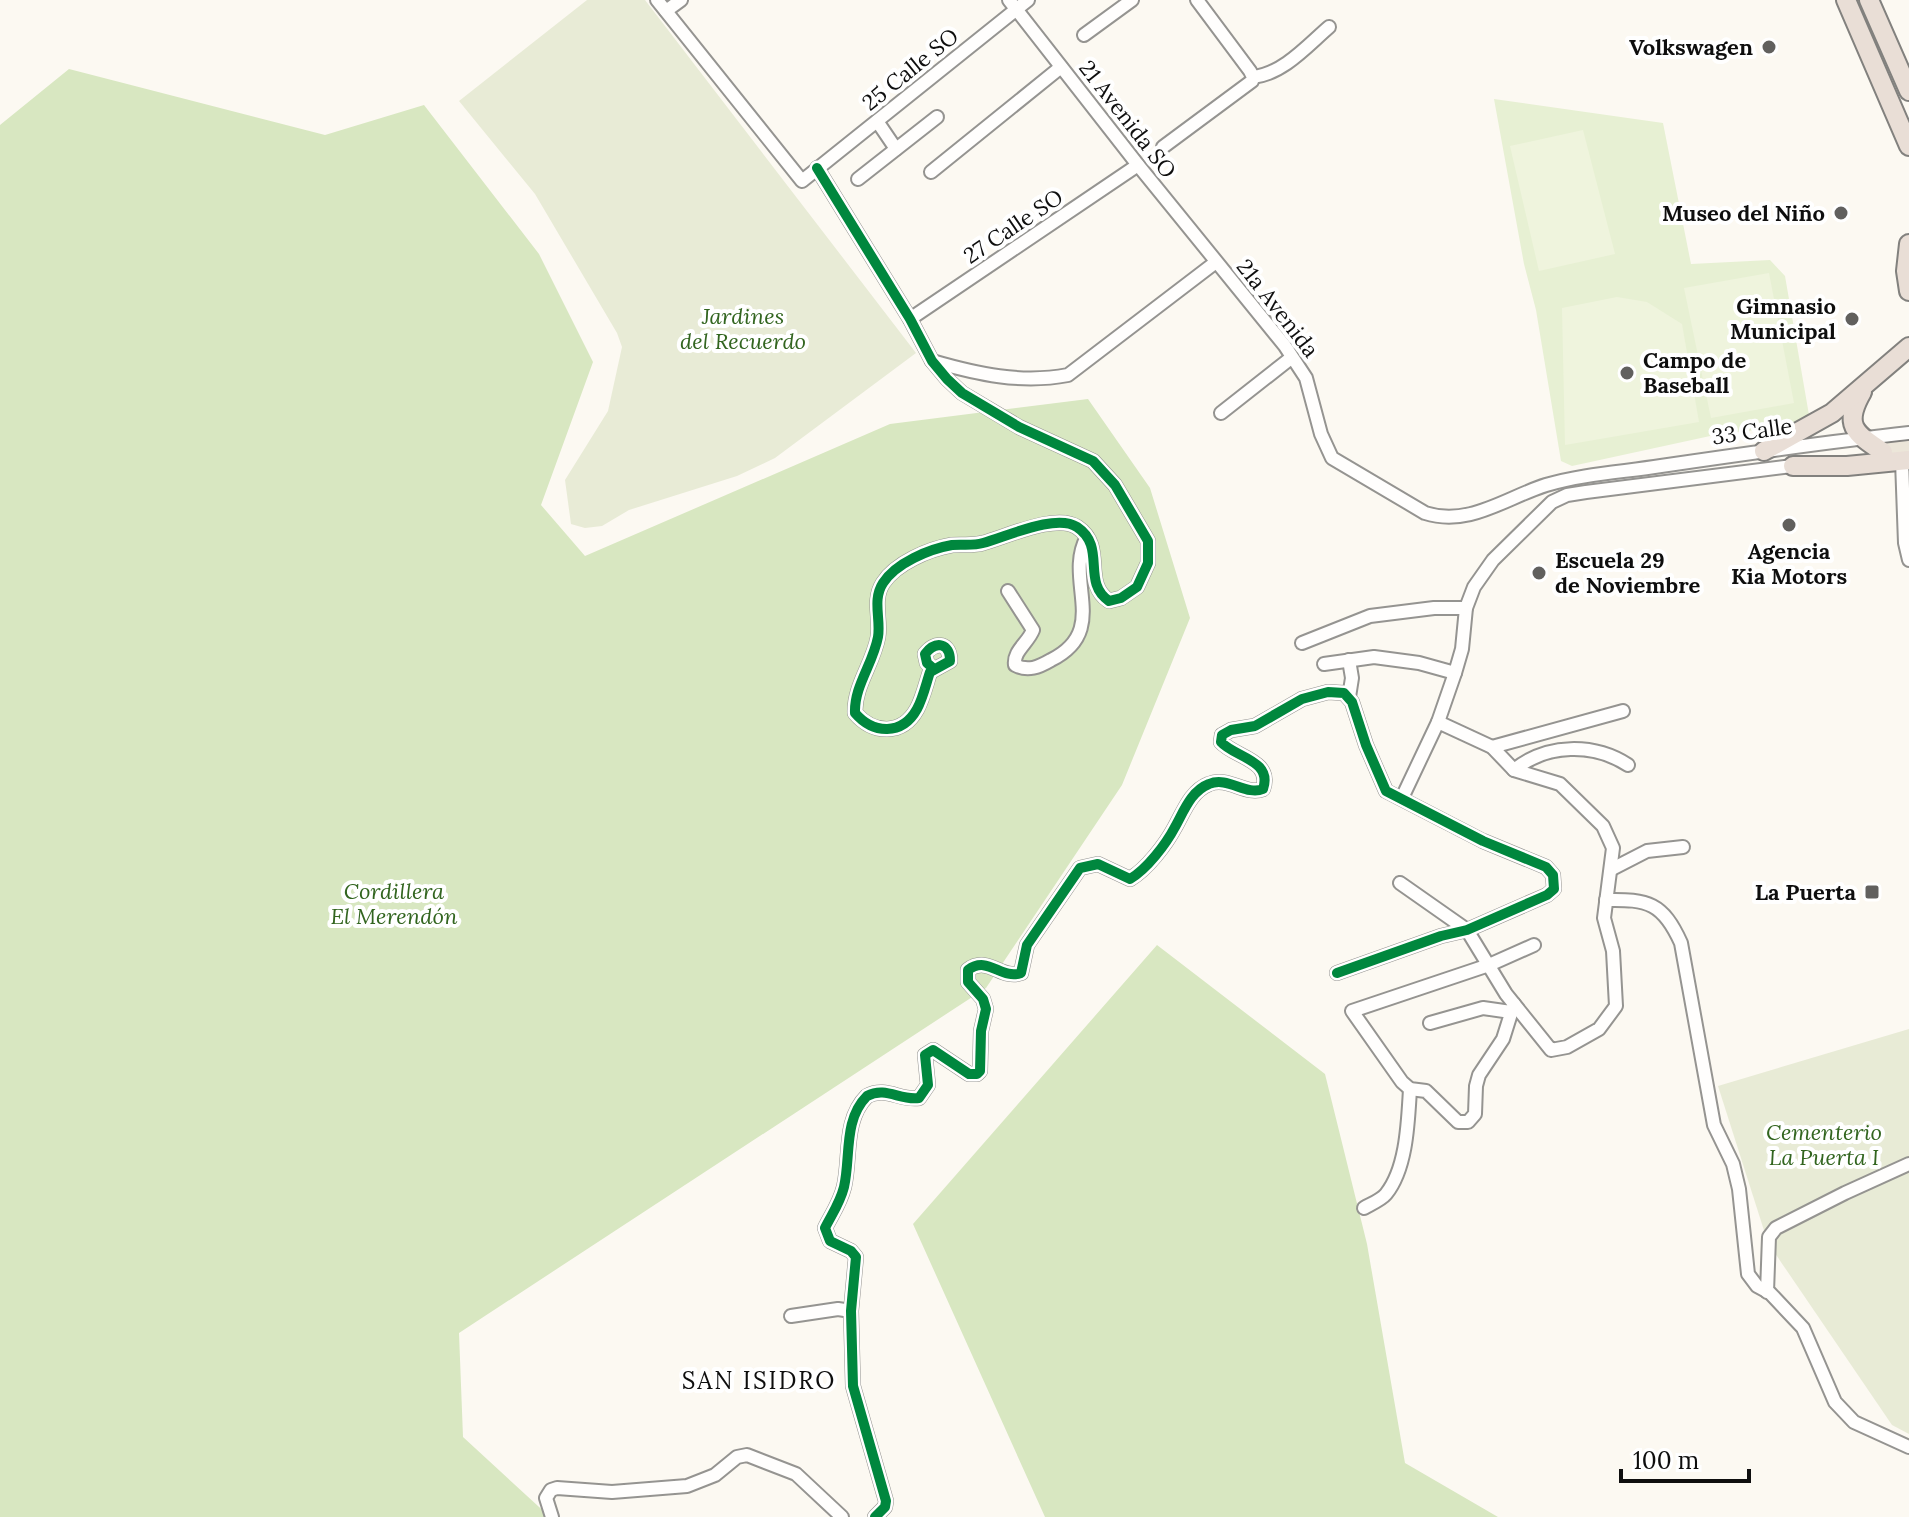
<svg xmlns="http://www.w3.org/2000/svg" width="1909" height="1517" font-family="Lora,serif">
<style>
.green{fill:#e7f0d3}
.forest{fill:#d8e7c1}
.cemetery{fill:#e8ebd6}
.pitch{fill:#eff4dd}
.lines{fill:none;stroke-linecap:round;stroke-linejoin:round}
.minor-casing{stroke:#959491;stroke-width:16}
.major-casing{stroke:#82817e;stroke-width:20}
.highway-casing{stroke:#82817e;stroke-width:22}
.minor{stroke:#fffefd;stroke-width:12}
.major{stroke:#ece6d9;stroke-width:16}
.highway{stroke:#e9ded6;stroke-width:18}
.cycleway-casing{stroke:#fff;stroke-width:15}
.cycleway{stroke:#00873e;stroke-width:10}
.poi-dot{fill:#61605e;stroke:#fff;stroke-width:3}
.labels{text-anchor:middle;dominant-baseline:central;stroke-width:8;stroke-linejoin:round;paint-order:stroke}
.poi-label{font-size:22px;font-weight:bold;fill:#0e0e0e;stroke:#fff;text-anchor:end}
.street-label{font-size:22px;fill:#0e0e0e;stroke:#fff}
.park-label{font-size:22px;font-style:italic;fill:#32651f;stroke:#fff}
.neighbourhood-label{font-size:24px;letter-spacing:2px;fill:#0e0e0e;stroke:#fff}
</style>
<rect width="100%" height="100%" fill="#fcf9f2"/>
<path class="green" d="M1494,99L1663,123L1691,264L1770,260L1785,276L1809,415L1794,427L1724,433L1572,466L1561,461L1536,310L1524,264Z"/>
<g class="forest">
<path d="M69,69L325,135L424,105L539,254L593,362L541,505L585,556L890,424L1088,399L1150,488L1190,618L1122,785L986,988L459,1333L463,1437L550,1517H0V125Z"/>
<path d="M1157,945L1325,1074L1367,1244L1405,1463L1498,1517H1045L913,1224Z"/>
</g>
<g class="cemetery">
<path d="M587,0H645L916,353L775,458L737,476L629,510L602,526L585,528L571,524L565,480L608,411L622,347L617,333L535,194L459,101Z"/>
<path d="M1909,1029V1434L1892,1425L1768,1243L1718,1086Z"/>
</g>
<g class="pitch">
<path d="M1583,130L1615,254L1539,271L1510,146Z"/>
<path d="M1769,273L1794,403L1711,418L1684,288Z"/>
<path d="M1617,297L1647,302L1682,324L1699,422L1565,445L1562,308Z"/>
</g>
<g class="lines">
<g class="minor-casing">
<g id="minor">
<path d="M657,0L802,181L1028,0"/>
<path d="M1009,0L1138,165L1285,346L1306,378L1321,434L1332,458L1425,513C1469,527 1505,498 1546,485C1583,474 1623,472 1661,466C1743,454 1826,442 1909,433"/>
<path d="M666,11L681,0"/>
<path d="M1084,35L1132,0"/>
<path d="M1253,77C1283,74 1308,45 1329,27"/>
<path d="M877,121L896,149"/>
<path d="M1163,147L1252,81L1253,77L1250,71L1197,0"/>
<path d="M817,168L910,319L932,361L947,379L962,393L1019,427L1093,461L1115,485L1148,541V563L1137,587L1121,598L1109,601C1081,582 1107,547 1077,527C1056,513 1006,537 983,543C973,546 962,544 952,545C929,549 896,563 883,583C872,600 881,619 878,637C873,664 854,686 855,713C873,734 902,736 917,709C923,698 926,684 930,672L950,661C950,643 936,640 925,654L927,663L934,669"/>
<path d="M931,172L1061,67"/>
<path d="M858,179L937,117"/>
<path d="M910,319L1138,165"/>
<path d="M932,361C977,374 1021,384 1068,375L1216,262"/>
<path d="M1221,413L1291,358"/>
<path d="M1902,461L1905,543L1909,560"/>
<path d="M1008,591L1033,630C1028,643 1013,651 1015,665C1028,672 1039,667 1051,660C1111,630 1063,580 1087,537"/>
<path d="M1302,643L1370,616L1434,608H1466"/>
<path d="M1324,664L1374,657L1419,663L1455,673"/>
<path d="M1349,697L1352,678L1349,660"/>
<path d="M1492,747L1623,711"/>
<path d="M1514,770C1547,743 1594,743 1628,765"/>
<path d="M1402,798L1438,722L1455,673L1462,649L1466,608L1474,587L1493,560L1552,502L1567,495L1586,492L1800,465"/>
<path d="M1612,869L1647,851L1683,847"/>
<path d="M1400,883L1467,930L1506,994L1551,1050L1567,1047L1599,1029L1616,1006L1613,951L1604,918L1613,848L1603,826L1560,784L1514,770L1492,747L1438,722"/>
<path d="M1606,900C1648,899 1663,903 1681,943L1714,1125L1733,1164L1739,1189L1748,1274L1757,1286L1770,1293L1803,1328L1835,1402L1854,1422L1909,1447"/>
<path d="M1514,1004L1503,1039L1479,1075L1476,1086L1475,1114L1468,1122H1458L1426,1091L1410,1089L1402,1082L1352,1011L1489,965L1534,945"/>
<path d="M1430,1023L1483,1008L1511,1012"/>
<path d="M1364,1208C1371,1204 1381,1200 1386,1194C1407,1168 1408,1121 1410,1089"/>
<path d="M1767,1292L1769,1237L1776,1228L1845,1193L1909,1164"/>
<path d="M791,1316L838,1309L851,1311"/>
<path d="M552,1517L546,1498L551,1490L557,1488L612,1492L687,1486L715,1475L737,1457L747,1455L796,1474L842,1517"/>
<path d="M875,1517L885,1507L886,1501L853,1386L851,1311L856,1257L851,1251L830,1241L825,1228C832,1214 840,1203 844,1187C851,1157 843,1120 867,1096C886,1086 900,1101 919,1098L928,1085L925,1055L933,1050L969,1074H977L980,1071L981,1031L986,1009L983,999L968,982V970C988,955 1001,980 1021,973L1027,945L1080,868L1098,864L1130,879C1147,869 1166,844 1175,827C1184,811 1191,791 1209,784C1228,776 1246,796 1263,789C1273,760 1234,757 1221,742L1222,735L1231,730L1255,726L1302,699L1328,692L1344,693L1352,702L1366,745L1386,791L1483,841L1546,867L1553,875L1554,889L1547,895L1467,930L1441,936L1337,973"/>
</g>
</g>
<g class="major-casing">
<path id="major" d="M1883,452L1909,449"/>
</g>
<g class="highway-casing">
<g id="highway">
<path d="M1846,0L1909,146"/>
<path d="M1869,0L1909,91"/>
<path d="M1909,244L1906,271L1909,291"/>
<path d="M1862,392C1843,425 1854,433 1883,452"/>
<path d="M1764,451L1832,413L1909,347"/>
<path d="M1793,466H1847L1909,460"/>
</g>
</g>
<use href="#minor" class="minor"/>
<use href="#major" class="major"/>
<use href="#highway" class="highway"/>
<g class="cycleway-casing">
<g id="cycleway">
<path d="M817,168L910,319L932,361L947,379L962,393L1019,427L1093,461L1115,485L1148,541V563L1137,587L1121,598L1109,601C1081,582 1107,547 1077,527C1056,513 1006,537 983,543C973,546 962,544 952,545C929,549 896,563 883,583C872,600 881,619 878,637C873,664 854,686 855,713C873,734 902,736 917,709C923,698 926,684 930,672L950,661C950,643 936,640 925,654L927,663L934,669"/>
<path d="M875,1517L885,1507L886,1501L853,1386L851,1311L856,1257L851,1251L830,1241L825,1228C832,1214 840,1203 844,1187C851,1157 843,1120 867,1096C886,1086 900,1101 919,1098L928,1085L925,1055L933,1050L969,1074H977L980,1071L981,1031L986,1009L983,999L968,982V970C988,955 1001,980 1021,973L1027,945L1080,868L1098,864L1130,879C1147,869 1166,844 1175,827C1184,811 1191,791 1209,784C1228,776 1246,796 1263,789C1273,760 1234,757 1221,742L1222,735L1231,730L1255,726L1302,699L1328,692L1344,693L1352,702L1366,745L1386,791L1483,841L1546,867L1553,875L1554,889L1547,895L1467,930L1441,936L1337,973"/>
</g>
</g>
<use href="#cycleway" class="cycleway"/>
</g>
<g class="poi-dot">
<circle cx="1769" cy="47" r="8"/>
<circle cx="1841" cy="213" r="8"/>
<circle cx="1852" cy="319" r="8"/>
<circle cx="1627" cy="373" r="8"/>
<circle cx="1789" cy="525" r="8"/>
<circle cx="1539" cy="573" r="8"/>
<rect x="1864" y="884" width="16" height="16" rx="4"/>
</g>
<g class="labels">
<g class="poi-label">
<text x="1753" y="47">Volkswagen</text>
<text x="1825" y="213">Museo del Niño</text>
<text x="1836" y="306">Gimnasio<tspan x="1836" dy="25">Municipal</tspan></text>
<text x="1643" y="360" text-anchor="start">Campo de<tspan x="1643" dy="25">Baseball</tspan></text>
<text x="1789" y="551" text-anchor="middle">Agencia<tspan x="1789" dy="25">Kia Motors</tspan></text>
<text x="1555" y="560" text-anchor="start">Escuela 29<tspan x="1555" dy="25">de Noviembre</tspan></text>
<text x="1856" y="892">La Puerta</text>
</g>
<g class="street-label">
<text transform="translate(910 69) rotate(-39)">25 Calle SO</text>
<text transform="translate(1128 119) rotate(52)">21 Avenida SO</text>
<text transform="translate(1013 226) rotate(-34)">27 Calle SO</text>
<text transform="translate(1278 308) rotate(52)">21a Avenida</text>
<text transform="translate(1752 431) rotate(-8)">33 Calle</text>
</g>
<g class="park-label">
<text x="743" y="316">Jardines<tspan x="743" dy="25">del Recuerdo</tspan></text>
<text x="394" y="891">Cordillera<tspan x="394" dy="25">El Merendón</tspan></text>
<text x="1824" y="1132">Cementerio<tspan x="1824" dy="25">La Puerta I</tspan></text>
</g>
<g class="neighbourhood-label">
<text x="759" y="1380">SAN ISIDRO</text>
</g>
</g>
<path d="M1621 1469v12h128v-12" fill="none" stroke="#0e0e0e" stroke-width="4"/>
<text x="1633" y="1469" font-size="24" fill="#0e0e0e" stroke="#ffffff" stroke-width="6" paint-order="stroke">100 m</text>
</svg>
